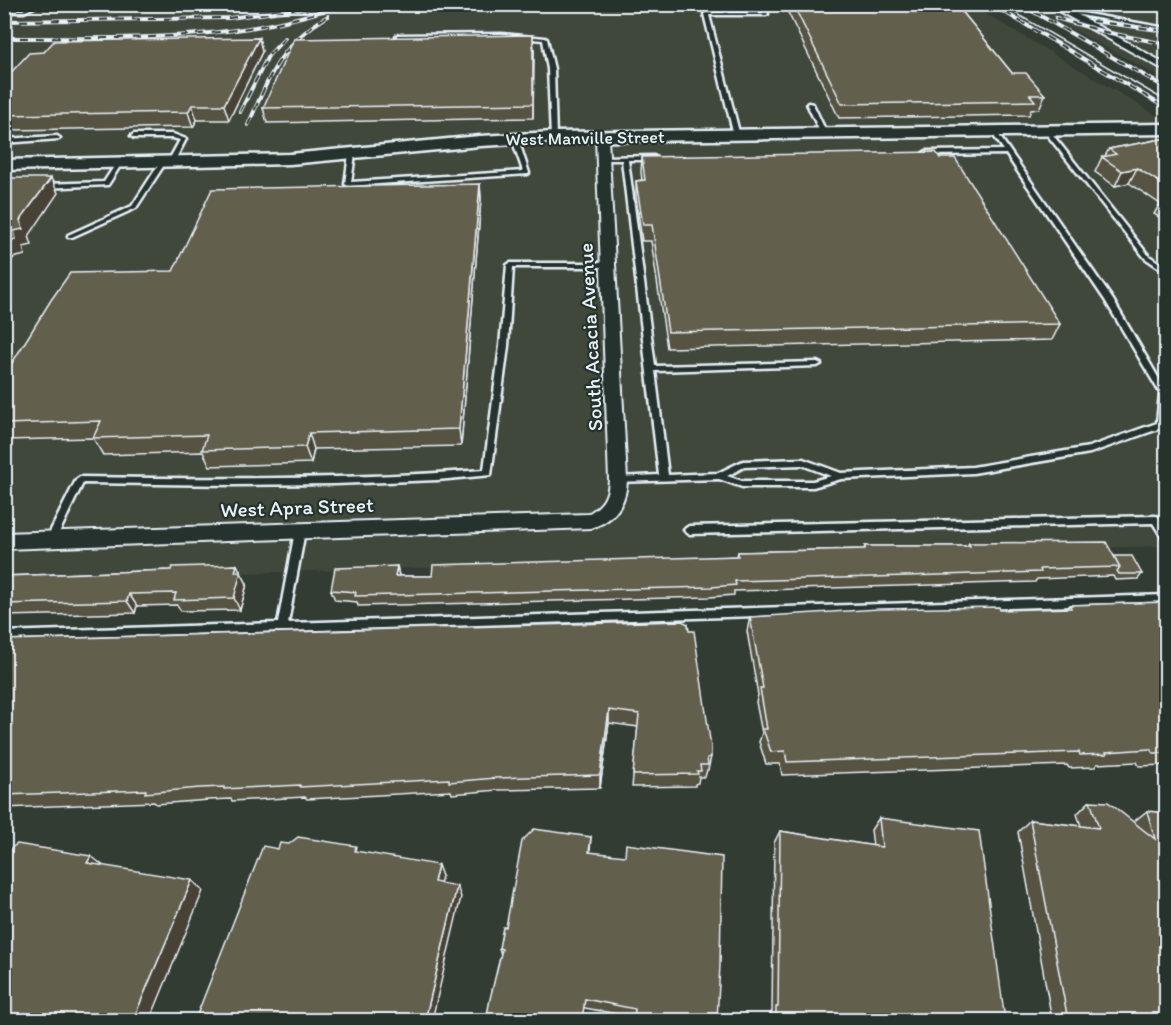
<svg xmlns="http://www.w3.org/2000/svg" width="1171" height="1025" font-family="Itim,sans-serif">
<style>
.built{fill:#41463b}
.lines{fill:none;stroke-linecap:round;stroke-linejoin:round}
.lane-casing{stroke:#e8f1f8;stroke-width:5}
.street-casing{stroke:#e8f1f8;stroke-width:4}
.secondary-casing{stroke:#e8f1f8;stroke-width:5}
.lane{fill:#26332d;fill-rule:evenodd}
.street{fill:#26332d;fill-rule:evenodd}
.secondary{fill:#26332d;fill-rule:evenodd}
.tram{stroke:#e8f1f8;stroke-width:1.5}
.rail-casing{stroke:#e8f1f8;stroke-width:4}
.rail{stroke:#26332d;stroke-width:2;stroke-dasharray:8;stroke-linecap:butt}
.wall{fill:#565242;stroke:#e8f1f8;stroke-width:1.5}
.shaded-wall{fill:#464236;stroke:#e8f1f8;stroke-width:1.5}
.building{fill:#645f4d;stroke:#e8f1f8;stroke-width:1.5}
.labels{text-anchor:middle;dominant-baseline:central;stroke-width:4.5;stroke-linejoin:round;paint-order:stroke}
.far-street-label{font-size:18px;fill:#e8f1f8;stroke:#26332d}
.street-label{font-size:21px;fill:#e8f1f8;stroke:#26332d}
</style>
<rect width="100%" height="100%" fill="#323c33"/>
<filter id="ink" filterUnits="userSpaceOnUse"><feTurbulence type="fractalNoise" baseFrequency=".0167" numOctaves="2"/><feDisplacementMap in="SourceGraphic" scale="12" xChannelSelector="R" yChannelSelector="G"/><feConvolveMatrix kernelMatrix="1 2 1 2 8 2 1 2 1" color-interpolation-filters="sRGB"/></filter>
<g filter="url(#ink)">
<g class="built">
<path d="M4,5H971L1166,121V546L5,580Z"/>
<path d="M1027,5H1166V80Z"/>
</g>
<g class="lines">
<g class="lane-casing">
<g id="lane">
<path d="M34,4H40L24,12H4V10H23Z"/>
<path d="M722,4H726L729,13H763L760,4H764L768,14L766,15H709L740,136L737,138L734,136L704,14L706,13H724Z"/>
<path d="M1065,10L1166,28V30L1063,12Z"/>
<path d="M502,34L545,38L547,39L554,69L556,138L551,137L548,69L543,40L502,36L398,37L396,36L398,35Z"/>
<path d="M8,73L13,74L4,80V76Z"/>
<path d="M808,103L813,104L827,134L826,135L821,134L807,104Z"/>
<path d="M994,130L996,131L1113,300L1166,391V409L1164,427L1090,453L973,473L841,479L813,487H742L719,479L615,482L614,480L615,478L618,477L659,475L622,160H601L600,159L603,157L654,156L657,158L654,160H628L655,366L817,362L821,364L817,366L655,371L668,475L718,473L743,461L803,459L841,473L973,467L1089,447L1157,423L1160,393L1105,300L1006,154L926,155L923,153L926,151L1004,150L991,132ZM802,465L831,476L813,481H742L727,476L744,467Z"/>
<path d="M1045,130H1049L1149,256L1166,267V272L1164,271L1145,258L1045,132Z"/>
<path d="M173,134L186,139L174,162L171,164L168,162L180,140L173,138H134L131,136L134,134Z"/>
<path d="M57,136L60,138L59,139L4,143V139Z"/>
<path d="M515,137L518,139L529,173L528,174L348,186L345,184L349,154L352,152L355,154L351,182L523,171L512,139Z"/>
<path d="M119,161L122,163L108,185L43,188L40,186L43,184L104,182L117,162Z"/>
<path d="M161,161L166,162L136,208L72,237H68V235L132,206Z"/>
<path d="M510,263H608L611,265L608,267H513L508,346L491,475L437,480L335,484L233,485L83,483L54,543H48L46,540L76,480L80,477C215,479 349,480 484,470L500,346L507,265Z"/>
<path d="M1156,516L1159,517L1166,529V539H1163L1153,523L689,534L686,532L684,530L686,528L689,526Z"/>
<path d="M300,527L303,529L305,531L288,623L1166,595V603L4,640V632L278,623L295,531L297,529Z"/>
</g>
</g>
<g class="street-casing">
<g id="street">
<path d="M1046,4H1059L1166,64V71Z"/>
<path d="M602,134L608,138L627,480C626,504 614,521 591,528L4,549V533L588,514C603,505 608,497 609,480L596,138Z"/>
</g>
</g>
<g class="secondary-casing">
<path id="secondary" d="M1166,124V134L554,142L480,146L290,164L4,170V160L290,154L480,136L554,132Z"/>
</g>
<use href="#lane" class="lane"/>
<use href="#street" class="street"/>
<use href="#secondary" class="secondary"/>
<path class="tram" d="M1000,4L1166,101"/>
<g class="rail-casing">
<g id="rail">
<path d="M991,4L1166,108"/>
<path d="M1020,4L1166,88"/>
<path d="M1056,18L1105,32L1166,44"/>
<path d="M4,21L229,18L313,7"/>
<path d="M1092,21L1166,31"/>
<path d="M4,38C89,38 176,41 261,26C289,21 317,13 345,4"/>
<path d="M240,112L268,56L285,38"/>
<path d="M248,125C270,76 279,45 328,16"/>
</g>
</g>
<use href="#rail" class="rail"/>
</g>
<g class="wall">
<path d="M784,4H956L1012,73L1045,95L1039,109L1031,110L1029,115L839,118Z"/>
<path d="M259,38L262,52L229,120H197L193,127L11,130L7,123H4V80L44,52Z"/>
<path d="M534,49L533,118L267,123L263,108Z"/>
<path d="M1167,138V222L1154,214L1160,204L1129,183L1115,186L1095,172L1102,157L1105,156L1109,149Z"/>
<path d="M642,157L940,158L1060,324L1052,340L667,348L651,241H642L636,196V181L642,180L641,172Z"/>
<path d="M480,184L481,199L461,446L314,449L311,463L210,466L203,452L103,455L93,438L4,440V376L173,271Z"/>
<path d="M969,543L1114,556L1142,574L1138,579L1115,580L1113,576L1037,579L1035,582L734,591V595L710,597L358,606L357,602L335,600L331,590L397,566L399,576H432L737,556L738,552L864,549L865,546H967Z"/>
<path d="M237,565L247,584L240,610L181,611L177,605L137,606L135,613L4,616V576L171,570Z"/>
<path d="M1167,602V763L1165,765L1139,766L1137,762L1097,764L1095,767L1069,768L1067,765L782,775L780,764H766L759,742L762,733L756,702L758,695L747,631L750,617L1067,608L1070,605Z"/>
<path d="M630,622L711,757L708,770H707L705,777H699L698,783L695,784V786L632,787L638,727L609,723L600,788L498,790L452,794L451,791L307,799L305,797L232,801L231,799L209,800L156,804L154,802L4,808V640Z"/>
<path d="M1090,801L1133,822L1147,811L1167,813V1020H1052L1018,832L1030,820L1081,826L1077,814Z"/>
<path d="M879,818L1005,1020H770V1015L772,1011L774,843L780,831L873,846L871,830Z"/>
<path d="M591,837L590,852L717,1020H633V1017L585,1008L501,955L499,948Z"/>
</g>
<g class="shaded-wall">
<path d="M533,35L534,49L533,118Z"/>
<path d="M259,38L262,52L229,120L224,105Z"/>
<path d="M192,105L197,120L193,127L188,112Z"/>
<path d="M1137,168L1129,183L1115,186L1122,171Z"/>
<path d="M51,178L58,193L29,236L32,245L23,247L25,255L13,258L7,266L4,267V242L14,231L20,220Z"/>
<path d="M480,184L481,199L461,446L459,429Z"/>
<path d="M309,433L314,449L311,463L305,447Z"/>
<path d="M237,565L247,584L240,610L234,598L235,572Z"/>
<path d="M397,566L399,576H395Z"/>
<path d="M129,594L137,606L135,613L127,601Z"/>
<path d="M609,710V723L600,788V775Z"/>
<path d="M91,856L105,867L87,863Z"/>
<path d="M438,865L442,876L438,893L434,882Z"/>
<path d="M192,880L203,891L150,1020H133Z"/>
<path d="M457,886L461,897L432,1020H425Z"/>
</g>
<g class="building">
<path d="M793,4H956L1012,73H1026L1045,95H1030L1035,101L842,104Z"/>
<path d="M533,35V104L263,108L294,39Z"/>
<path d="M259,38L224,105H192L188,112L4,115L10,108H4V80L29,53L44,52L54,41Z"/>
<path d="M1167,138V187L1137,168L1122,171L1102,157L1116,154L1109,149Z"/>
<path d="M936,152L940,158H955L1060,324L668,332L652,225H643L636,181L645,180L642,157Z"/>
<path d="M4,178H51L20,220L23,229L14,231L16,239L4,242Z"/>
<path d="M480,184L459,429L309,433L305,447L202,450L207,435L93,438L101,421L4,424V376L51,300L70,273L173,271L212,189Z"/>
<path d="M1106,542L1120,567L1040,569L1041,572L735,581L736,585L711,587L355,596L356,592L331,590L335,568L397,566L395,576H432L433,565L738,556V552L865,549V546H970L969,543Z"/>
<path d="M1114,556H1132L1142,574H1119L1117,571L1120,567Z"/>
<path d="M237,565L235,572H241L234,598L174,600L176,593L129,594L127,601L4,604V576L171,570L172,567Z"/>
<path d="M1167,602V753H1153L1150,749L1106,752L1107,754L1080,755L1079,752L787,762L785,751L771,752L763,729H767L760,688H763L750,617L879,609L999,607L1000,610L1071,608L1070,605Z"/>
<path d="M682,621L688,624L689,631H694L711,747V757L707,758L708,765H700L701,771H697L698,774L633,775L639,714L609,710L600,775L496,778L449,782V779L300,787V785L224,789V787L200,788L145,793L146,790L4,795V640Z"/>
<path d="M1090,801L1108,802L1155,839L1147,811L1167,813V1020H1068L1030,820L1099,828Z"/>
<path d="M879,818L979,831L1005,1020H776V1007H778L780,831L882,847Z"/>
<path d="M534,829L591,837L589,852L625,856L626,844L722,857L720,965L717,1020H634L635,1009L585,999L582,1020H486L490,999L502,949L499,948L503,927H506L522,841Z"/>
<path d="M298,837L356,846L355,851L438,865L434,882L457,886L425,1020H195L263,846L278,849L280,843L289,844Z"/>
<path d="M17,844L91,856L87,863L192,880L133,1020H4V853Z"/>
</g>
</g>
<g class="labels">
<g class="far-street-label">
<text transform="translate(585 138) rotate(-1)">West Manville Street</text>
</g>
<g class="street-label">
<text transform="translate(590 337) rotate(-93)">South Acacia Avenue</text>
<text transform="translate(297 507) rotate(-2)">West Apra Street</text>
</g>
</g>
<rect width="1171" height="1025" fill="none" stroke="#26332d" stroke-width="24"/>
<rect x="12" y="12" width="1147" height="1001" fill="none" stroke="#e8f1f8" stroke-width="2" filter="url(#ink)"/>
</svg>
